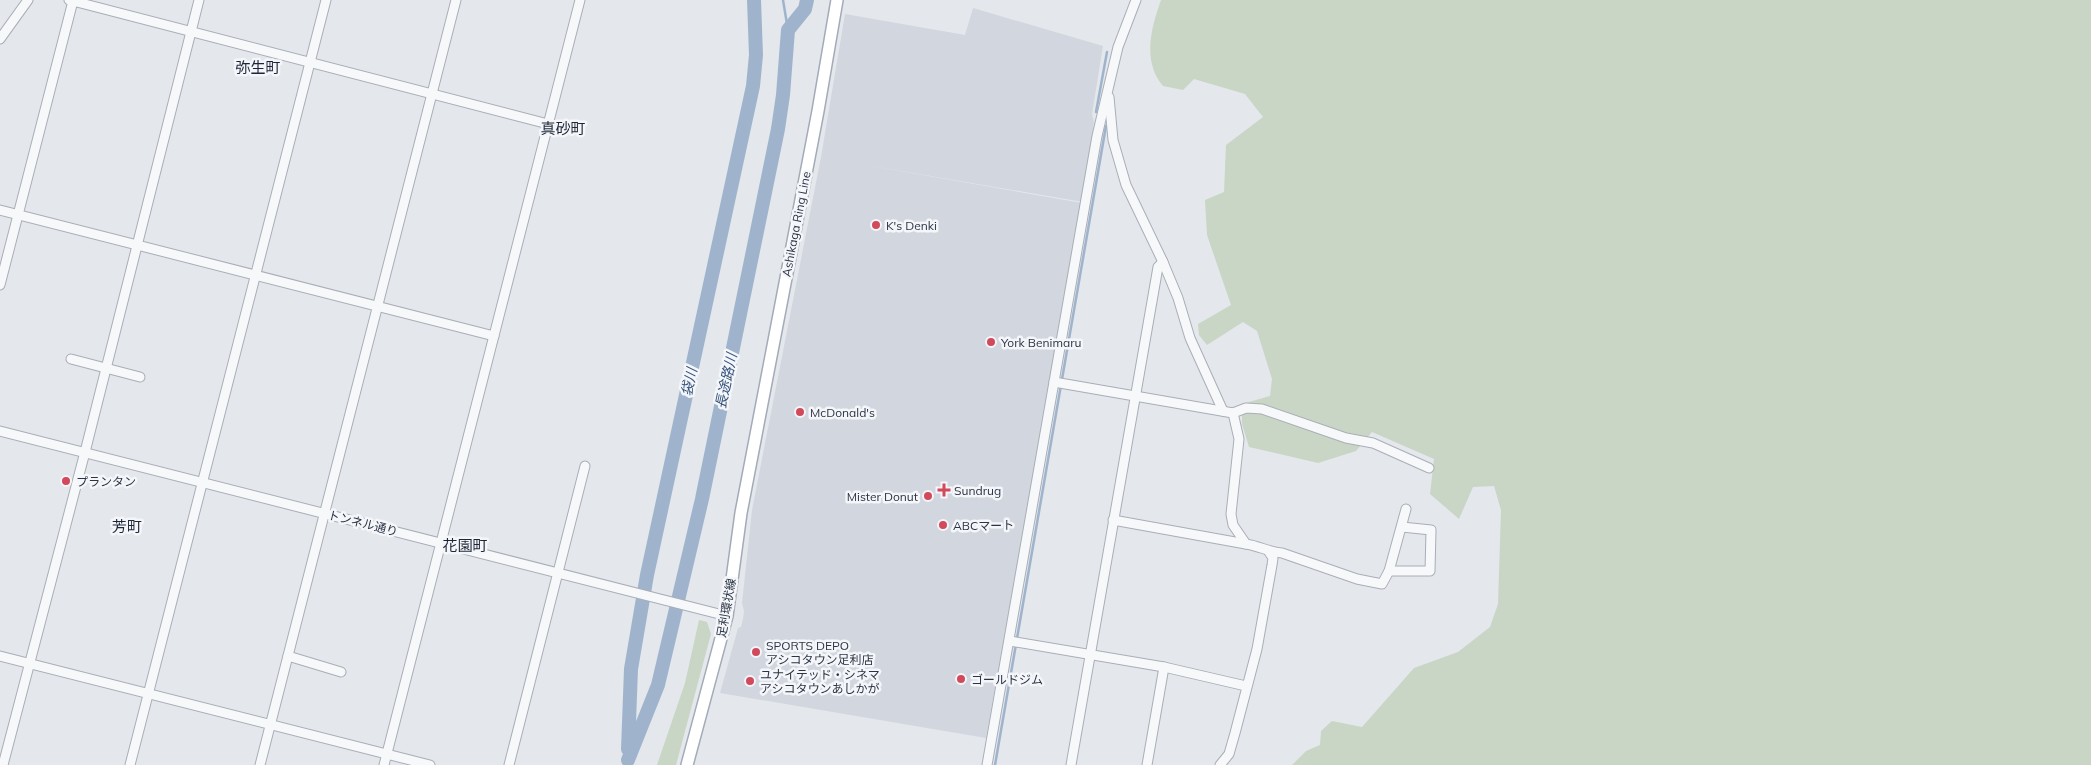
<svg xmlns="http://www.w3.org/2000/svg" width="2091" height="765" font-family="Mulish,'Noto Sans JP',sans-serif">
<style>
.built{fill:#d2d6de}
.green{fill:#c9d6c5}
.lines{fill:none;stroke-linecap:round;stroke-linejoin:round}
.stream{stroke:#9fb4cc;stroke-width:2.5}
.river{stroke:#9fb4cc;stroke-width:14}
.minor-casing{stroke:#a9aeb7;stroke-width:11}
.major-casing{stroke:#a3abb8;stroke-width:14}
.minor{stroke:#f7f8fa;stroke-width:9}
.major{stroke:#fff;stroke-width:11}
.poi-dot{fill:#d1495b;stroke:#f4f6f9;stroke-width:2}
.labels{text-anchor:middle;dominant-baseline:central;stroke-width:5;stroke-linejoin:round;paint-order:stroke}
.street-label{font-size:12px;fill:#2b3445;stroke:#f4f6f9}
.poi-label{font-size:12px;fill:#2b3445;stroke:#f4f6f9;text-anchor:start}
.water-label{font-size:14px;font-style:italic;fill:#34527a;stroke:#f4f6f9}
.quarter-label{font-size:15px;fill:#1d2536;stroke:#f4f6f9}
</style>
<rect width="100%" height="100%" fill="#e4e7ec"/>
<path class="built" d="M973,8L1103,46L1092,114L1094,122L1083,202L849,162L1082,203L986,738L720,693L738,628L741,627L743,619L744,611L742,603L752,510L821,157L845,14L965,35Z"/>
<g class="green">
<path d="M1161,0H2091V765H1292L1306,751L1320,745L1321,731L1332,721L1362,727L1414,668L1458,652L1490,627L1498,604L1501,510L1494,486L1473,487L1459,519L1430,494L1434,459L1372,432L1356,451L1318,463L1249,447L1242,424V404L1270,396L1272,379L1257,331L1243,322L1207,345L1199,335L1198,324L1231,305L1207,235L1205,200L1224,192L1226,145L1263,117L1245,94L1194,79L1183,90L1163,86C1142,61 1151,28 1161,0Z"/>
<path d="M699,620L707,622L711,634L676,765H657L685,683Z"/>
</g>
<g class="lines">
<g class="stream">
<path d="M783,0L788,30"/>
<path d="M1096,112L1107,52"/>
<path d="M995,765L1106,126"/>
</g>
<g class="river">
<path d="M628,749L631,669L647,575L753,86L756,55L754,0"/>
<path d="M628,760L658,685L702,499L778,129L783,95L788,30L805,9L807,0"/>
</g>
<g class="minor-casing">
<g id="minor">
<path d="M69,0L548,124"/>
<path d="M0,39L28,0"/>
<path d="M1109,97L1113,140L1126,185L1163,262L1178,298L1190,338L1223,411"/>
<path d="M0,210L494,336"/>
<path d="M0,285L73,1"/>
<path d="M71,359L140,377"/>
<path d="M1054,382L1233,413L1246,408L1262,409L1346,438L1373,443L1429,468"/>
<path d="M1233,413L1239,439L1231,514L1233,525L1246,544C1259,546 1269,552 1282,553L1357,579L1382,584L1389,571L1406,509"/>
<path d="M0,431L727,616"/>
<path d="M1113,520L1246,544"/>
<path d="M1389,571H1430L1431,530L1402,527"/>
<path d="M1010,641L1164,667L1246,686"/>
<path d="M0,656L430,765"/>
<path d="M288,656L341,672"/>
<path d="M3,765L85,452L199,0"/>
<path d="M130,765L326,0"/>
<path d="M260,765L456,0"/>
<path d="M384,765L580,0"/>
<path d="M509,765L585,466"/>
<path d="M987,765L1097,136L1118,47L1136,0"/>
<path d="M1071,765L1158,267L1163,262"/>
<path d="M1147,765L1164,667"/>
<path d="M1220,765L1229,754L1235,733L1257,649L1272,565L1273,558L1269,552"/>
</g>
</g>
<g class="major-casing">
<path id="major" d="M687,765L727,616L741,513L818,111L837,0"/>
</g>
<use href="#minor" class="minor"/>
<use href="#major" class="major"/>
</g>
<g class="poi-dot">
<circle cx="876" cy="225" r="5"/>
<circle cx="991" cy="342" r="5"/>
<circle cx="800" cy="412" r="5"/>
<circle cx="66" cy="481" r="5"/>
<path d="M941.5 482.5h5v5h5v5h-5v5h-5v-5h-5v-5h5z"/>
<circle cx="928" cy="496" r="5"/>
<circle cx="943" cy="525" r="5"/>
<circle cx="756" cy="652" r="5"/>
<circle cx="961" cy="679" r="5"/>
<circle cx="750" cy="681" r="5"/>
</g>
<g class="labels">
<g class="street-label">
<text transform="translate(796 224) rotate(-79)">Ashikaga Ring Line</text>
<text transform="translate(363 523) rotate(14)">トンネル通り</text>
<text transform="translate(726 608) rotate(-80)">足利環状線</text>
</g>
<g class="poi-label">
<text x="886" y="225">K's Denki</text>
<text x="1001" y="342">York Benimaru</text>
<text x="810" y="412">McDonald's</text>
<text x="76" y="481">プランタン</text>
<text x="954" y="490">Sundrug</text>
<text x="918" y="496" text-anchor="end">Mister Donut</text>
<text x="953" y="525">ABCマート</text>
<text x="766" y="645">SPORTS DEPO<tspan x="766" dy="14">アシコタウン足利店</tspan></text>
<text x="760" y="674">ユナイテッド・シネマ<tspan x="760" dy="14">アシコタウンあしかが</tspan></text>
<text x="971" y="679">ゴールドジム</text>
</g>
<g class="water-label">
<text transform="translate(726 381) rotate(-78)">長途路川</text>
<text transform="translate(689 382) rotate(-78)">袋川</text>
</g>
<g class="quarter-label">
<text x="258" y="67">弥生町</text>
<text x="563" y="128">真砂町</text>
<text x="127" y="526">芳町</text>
<text x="465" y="545">花園町</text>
</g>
</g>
</svg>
